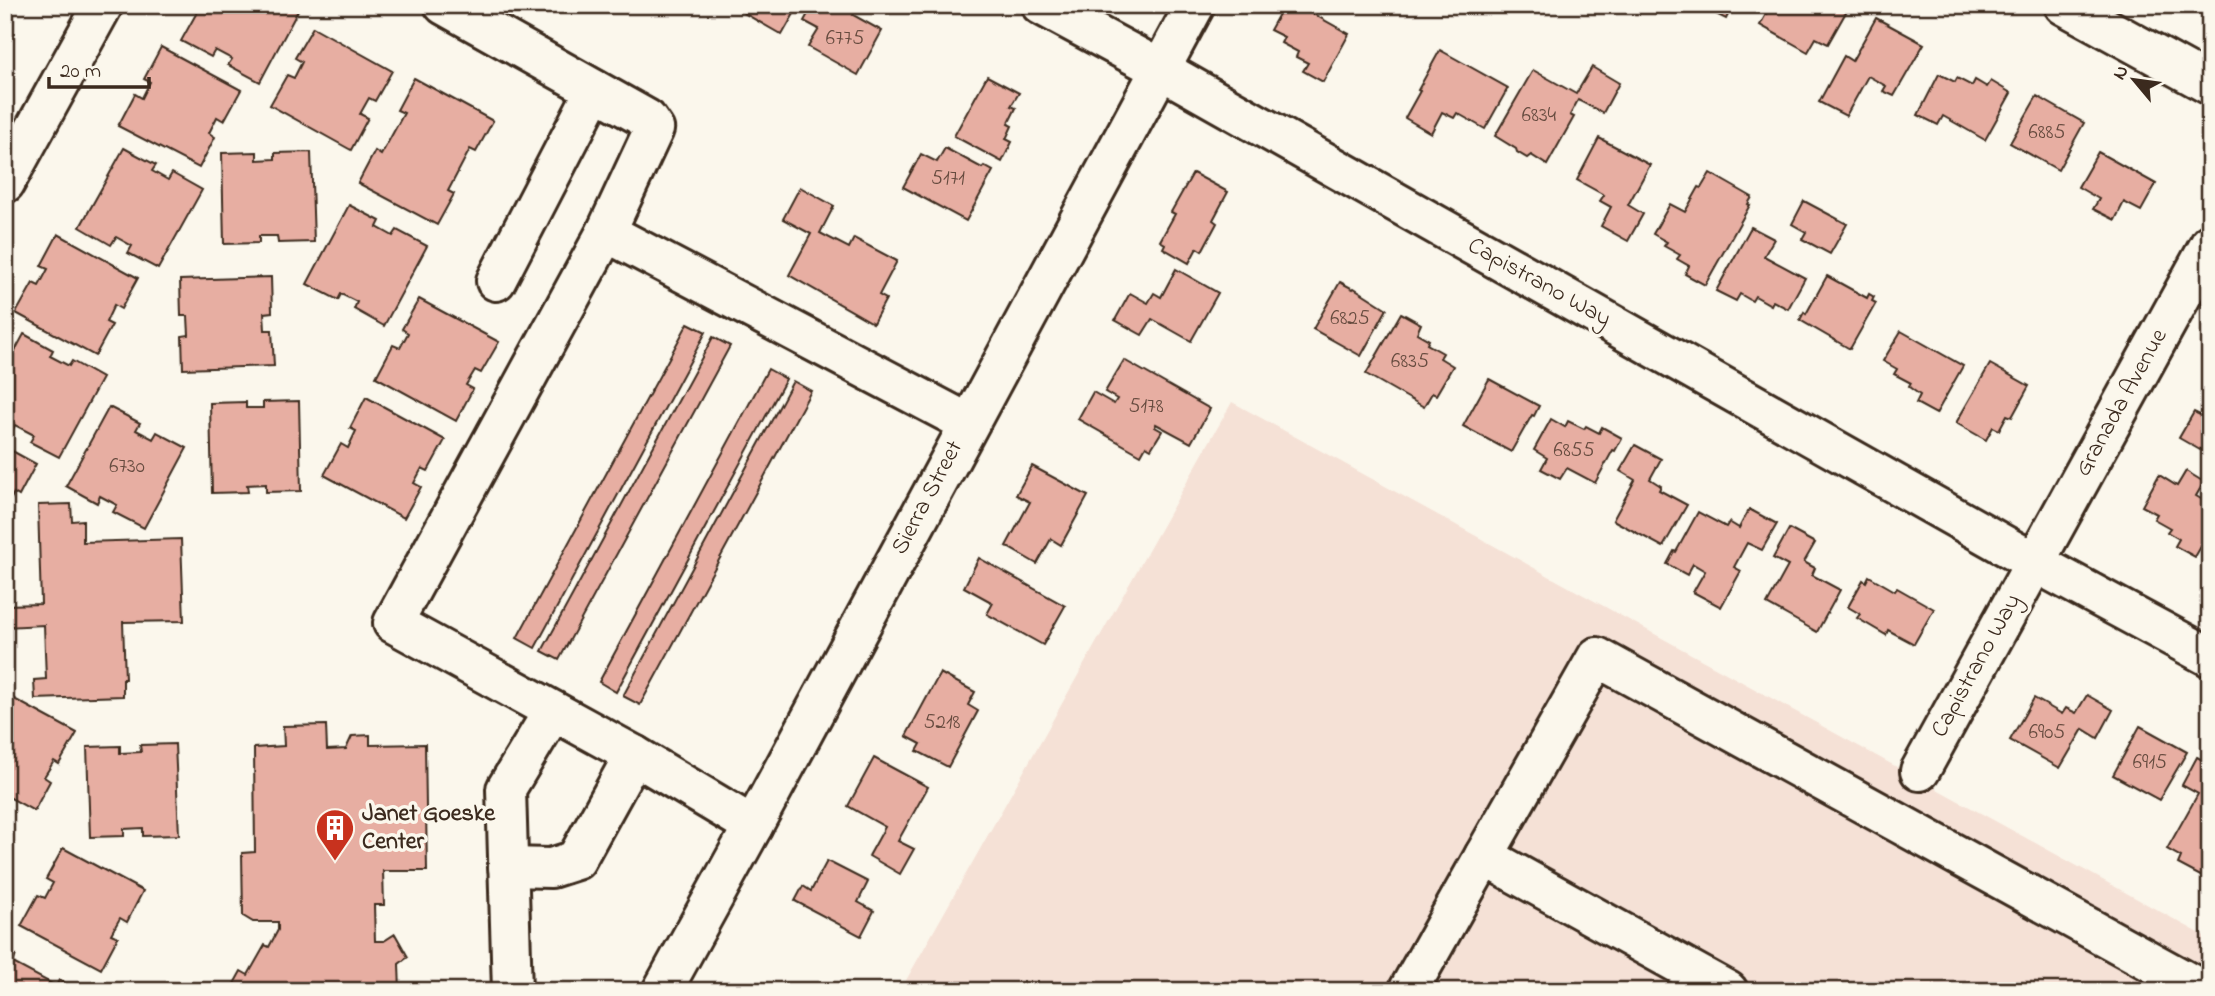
<svg xmlns="http://www.w3.org/2000/svg" width="2215" height="996" font-family="'Indie Flower',sans-serif">
<style>
.built{fill:#f5e1d6}
.building{fill:#e7aea2;stroke:#3b2a1e;stroke-width:2}
.lines{fill:none;stroke-linecap:round;stroke-linejoin:round}
.minor-casing{stroke:#3b2a1e;stroke-width:44}
.minor{stroke:#fbf7ec;stroke-width:38}
.labels{text-anchor:middle;dominant-baseline:central;stroke-width:7;stroke-linejoin:round;paint-order:stroke}
.number-label{font-size:21px;fill:#664b3f}
.street-label{font-size:24px;fill:#3b2a1e;stroke:#fbf7ec}
.poi-label{font-size:24px;font-weight:bold;fill:#3b2a1e;stroke:#fbf7ec;text-anchor:start}
</style>
<rect width="100%" height="100%" fill="#fbf7ec"/>
<filter id="ink" filterUnits="userSpaceOnUse"><feTurbulence type="fractalNoise" baseFrequency=".0143" numOctaves="2"/><feDisplacementMap in="SourceGraphic" scale="14" xChannelSelector="R" yChannelSelector="G"/><feConvolveMatrix kernelMatrix="1 2 1 2 8 2 1 2 1" color-interpolation-filters="sRGB"/></filter>
<g filter="url(#ink)">
<path class="built" d="M1232,402L2210,939V991H900Z"/>
<g class="building">
<path d="M201,5H301L260,82L228,65L232,59L215,50L211,57L181,41Z"/>
<path d="M730,5H799L782,35Z"/>
<path d="M813,5H846L856,11L853,15L882,31L858,75L808,47L819,29L804,21Z"/>
<path d="M1284,5H1297L1349,34L1323,82L1303,71L1308,63L1296,57L1298,52L1281,43L1284,37L1270,30Z"/>
<path d="M1711,5H1733L1726,19L1716,14L1719,9Z"/>
<path d="M1771,5H1834L1846,12L1828,44L1816,38L1808,52L1760,25Z"/>
<path d="M1876,18L1924,44L1894,96L1883,91L1886,86L1868,76L1846,116L1819,102L1844,56L1852,61Z"/>
<path d="M313,27L392,71L375,101L369,98L360,114L368,118L351,150L270,105L287,75L294,78L302,62L295,58Z"/>
<path d="M161,47L241,90L224,121L217,117L209,133L215,137L199,168L118,126L135,94L142,98L150,82L144,79Z"/>
<path d="M1440,50L1508,88L1485,129L1457,113L1454,118L1442,112L1431,133L1405,118L1420,91L1418,90Z"/>
<path d="M1592,67L1619,83L1603,113L1578,100L1570,115L1574,117L1547,165L1531,155L1527,158L1517,152L1516,149L1495,136L1533,70L1576,94Z"/>
<path d="M1939,74L1955,82L1957,78L1972,86L1975,80L1987,87L1991,81L2011,93L1985,140L1943,116L1938,125L1918,115Z"/>
<path d="M987,76L1019,93L1011,106L1016,108L1008,124L1012,126L1006,139L1012,142L1002,162L954,136Z"/>
<path d="M414,78L493,121L476,152L470,149L448,191L454,194L437,225L358,183L375,151L381,155L404,113L397,110Z"/>
<path d="M2037,96L2084,123L2058,170L2010,143Z"/>
<path d="M1599,138L1650,165L1628,205L1643,214L1628,241L1601,226L1611,207L1600,201L1604,195L1577,180Z"/>
<path d="M124,148L156,165L152,171L168,180L172,173L202,190L158,269L128,253L132,246L116,237L111,245L80,227Z"/>
<path d="M945,148L982,168L984,166L993,171L966,221L903,187L921,154L937,162Z"/>
<path d="M257,152V160L275,159V153L311,152L314,242L278,243L277,236H259V243L224,244L222,153Z"/>
<path d="M2098,152L2156,184L2141,211L2124,202L2115,220L2093,209L2099,199L2078,187Z"/>
<path d="M1193,173L1228,192L1213,220L1217,223L1202,251L1197,248L1189,263L1163,248L1165,244L1160,241L1175,214L1171,212Z"/>
<path d="M1710,173L1752,197L1748,204L1750,205L1705,285L1685,274L1689,266L1677,259L1680,255L1664,246L1667,242L1653,234L1670,204L1685,212L1699,187L1701,188Z"/>
<path d="M800,187L834,206L820,233L849,248L854,238L897,261L879,295L886,299L873,323L789,275L811,234L783,219Z"/>
<path d="M1804,201L1847,224L1830,254L1802,239L1806,232L1792,224Z"/>
<path d="M349,205L380,221L377,227L393,236L397,230L427,246L384,326L354,309L357,302L341,294L338,300L307,284Z"/>
<path d="M1751,227L1774,239L1764,256L1805,278L1788,309L1773,301L1771,305L1755,296L1752,301L1740,294L1736,301L1716,291Z"/>
<path d="M58,234L138,278L121,309L114,305L106,322L112,325L95,356L16,313L33,283L39,286L48,269L41,266Z"/>
<path d="M1176,269L1218,293L1191,341L1152,319L1142,335L1115,320L1130,293L1148,303L1154,293L1161,297Z"/>
<path d="M1827,276L1867,298L1869,294L1874,297L1872,301L1876,303L1850,349L1800,320L1804,312L1806,314Z"/>
<path d="M271,277L272,312L264,313L265,330H272L274,366L183,369L182,336L189,335L188,316H181L180,280Z"/>
<path d="M1340,282L1353,289L1354,288L1387,309L1361,356L1313,329Z"/>
<path d="M419,299L499,342L481,373L475,370L466,385L473,389L456,421L376,377L393,345L400,348L408,333L402,329Z"/>
<path d="M1401,313L1421,324L1417,333L1429,340L1427,344L1443,353L1440,358L1453,366L1436,395L1432,393L1424,407L1366,374Z"/>
<path d="M688,323L706,332L535,648L517,638Z"/>
<path d="M1901,331L1963,366L1936,414L1916,403L1920,395L1909,387L1911,383L1894,374L1897,369L1883,361Z"/>
<path d="M24,334L53,350L50,356L69,366L72,361L102,378L59,457L30,442L34,435L15,425L12,431L5,428V369Z"/>
<path d="M713,337L730,346L559,660L542,651Z"/>
<path d="M1124,360L1210,409L1191,443L1156,424L1155,427L1162,431L1151,449L1146,446L1141,455L1078,419L1093,392L1114,404L1117,399L1105,392Z"/>
<path d="M1990,364L2029,386L2012,417L2007,415L1999,430L1993,427L1986,440L1956,423Z"/>
<path d="M768,369L786,379L616,692L599,682Z"/>
<path d="M1489,379L1539,406L1534,416L1532,415L1511,452L1463,426Z"/>
<path d="M793,381L811,391L640,705L623,696Z"/>
<path d="M366,397L445,440L428,471L422,468L414,483L421,487L404,518L324,475L341,444L348,448L356,431L350,428Z"/>
<path d="M299,401L301,491L266,492V484L247,485L248,492L212,493L210,403L246,402V408H263V402Z"/>
<path d="M2210,402V433L2200,450L2179,438L2194,412L2202,416Z"/>
<path d="M109,407L140,423L136,430L153,439L157,432L187,448L144,528L113,512L117,505L100,496L97,503L66,486Z"/>
<path d="M1551,419L1565,427L1568,421L1584,429L1586,426L1599,433L1602,427L1622,438L1615,451L1613,450L1595,483L1567,468L1560,479L1541,469L1547,458L1534,450Z"/>
<path d="M1635,445L1661,459L1650,479L1661,486L1659,490L1687,505L1663,547L1613,520L1635,480L1620,471Z"/>
<path d="M5,447L36,464L19,496L14,493L6,508L12,512L5,524Z"/>
<path d="M1032,466L1088,496L1061,545L1051,539L1037,564L1006,546L1030,502L1016,495Z"/>
<path d="M2186,471L2204,482L2196,496L2210,504V531L2195,557L2175,546L2179,539L2167,532L2170,528L2154,519L2157,514L2142,506L2159,475L2177,486Z"/>
<path d="M71,504L72,521L83,520V542L181,539L184,621L123,622L125,679H123V696L35,699L34,680L46,679L44,625L5,627V605L41,604L38,505Z"/>
<path d="M1749,509L1777,524L1762,550L1747,543L1734,567L1741,571L1721,607L1693,592L1705,571L1693,564L1687,575L1667,564L1674,551L1676,552L1698,512L1726,527L1729,522L1739,528Z"/>
<path d="M1789,529L1815,543L1804,562L1815,568L1812,575L1840,590L1817,632L1767,604L1788,566L1773,558Z"/>
<path d="M979,558L1065,606L1043,645L987,614L993,603L964,587Z"/>
<path d="M1869,576L1895,591L1897,588L1934,609L1914,644L1888,630L1886,635L1857,618L1860,614L1848,607L1863,580L1866,582Z"/>
<path d="M940,673L975,692L968,705L978,711L948,767L917,751L921,744L906,736Z"/>
<path d="M5,694L77,733L59,764L54,761L44,777L50,781L34,811L5,795Z"/>
<path d="M2087,695L2113,710L2098,738L2083,729L2060,768L2010,740L2034,698L2062,714L2066,708L2076,713Z"/>
<path d="M326,725L327,750L346,749L352,736L370,735V745L425,744L427,871H383L384,905H374L375,941H384L395,934L408,957L399,964L400,991H230L241,971L248,975L265,945L269,947L278,930V922H253L243,916L242,853L255,852L254,748L284,746L283,726Z"/>
<path d="M2140,726L2187,752L2159,800L2113,775Z"/>
<path d="M175,744L179,835L143,836V828L124,829V836L90,837L87,747L120,746V753L141,752L140,745Z"/>
<path d="M2197,757L2210,764V881L2178,864L2181,857L2167,849L2198,794L2182,785Z"/>
<path d="M874,758L928,787L898,841L914,849L900,874L869,856L885,827L848,806Z"/>
<path d="M63,848L143,891L127,922L120,918L111,934L118,937L101,969L21,926L38,895L45,898L53,883L46,879Z"/>
<path d="M827,861L868,882L858,902L874,911L861,936L795,901L803,886L811,891Z"/>
<path d="M5,949L16,955L13,963L56,986L59,980L80,991H5Z"/>
</g>
<g class="lines">
<g class="minor-casing">
<g id="minor">
<path d="M444,5L647,119L654,129L606,232"/>
<path d="M1041,5L1160,69L2034,562L2210,657"/>
<path d="M2064,5L2210,85"/>
<path d="M5,183L103,5"/>
<path d="M496,281L595,90"/>
<path d="M1920,771L2210,244"/>
<path d="M753,826L634,755L393,623L606,232L968,423"/>
<path d="M1484,856L1597,657L2204,991"/>
<path d="M508,867L551,868L576,860L634,755"/>
<path d="M512,991L506,789L553,711"/>
<path d="M662,991L753,826L1195,5"/>
<path d="M1408,991L1484,856L1728,991"/>
</g>
</g>
<use href="#minor" class="minor"/>
</g>
</g>
<defs>
<g id="building-pin" transform="scale(2.0125)"><path d="M0 17L-7.5 6A9.5 9.5 0 1 1 7.5 6Z" fill="#c8321e" stroke="#fbf7ec"/><path d="M-4-6H4V6H1V3H-1V6H-4ZM-2.5-4.3h1.7v1.8h-1.7ZM.8-4.3h1.7v1.8H.8ZM-2.5-1h1.7V.8h-1.7ZM.8-1h1.7V.8H.8Z" fill="#fff"/></g>
</defs>
<g fill-rule="evenodd">
<use href="#building-pin" x="335" y="828"/>
</g>
<g class="labels">
<g class="number-label">
<text x="845" y="39">6775</text>
<text x="1539" y="116">6834</text>
<text x="2047" y="133">6885</text>
<text x="948" y="179">5171</text>
<text x="1350" y="319">6825</text>
<text x="1410" y="362">6835</text>
<text x="1146" y="407">5178</text>
<text x="1574" y="451">6855</text>
<text x="127" y="467">6730</text>
<text x="942" y="723">5218</text>
<text x="2047" y="733">6905</text>
<text x="2150" y="763">6915</text>
</g>
<g class="street-label">
<text transform="translate(1539 283) rotate(29)">Capistrano Way</text>
<text transform="translate(2122 403) rotate(-61)">Granada Avenue</text>
<text transform="translate(928 498) rotate(-62)">Sierra Street</text>
<text transform="translate(1977 666) rotate(-61)">Capistrano Way</text>
</g>
<g class="poi-label">
<text x="362" y="814">Janet Goeske<tspan x="362" dy="28">Center</tspan></text>
</g>
</g>
<rect width="2215" height="996" fill="none" stroke="#fbf7ec" stroke-width="28"/>
<rect x="14" y="14" width="2187" height="968" fill="none" stroke="#3b2a1e" stroke-width="2.5" filter="url(#ink)"/>
<g transform="translate(2134 80) rotate(299)" stroke="#fbf7ec" stroke-width="5" paint-order="stroke">
<path d="M0-5L12 26L0 18L-12 26Z" fill="#3b2a1e"/>
<text y="-10" font-size="19" font-weight="bold" text-anchor="middle" fill="#3b2a1e">N</text>
</g>
<path d="M49 77v10h100v-10" fill="none" stroke="#3b2a1e" stroke-width="3.5"/>
<text x="60" y="77" font-size="21" fill="#3b2a1e" stroke="#fbf7ec" stroke-width="5" paint-order="stroke">20 m</text>
</svg>
